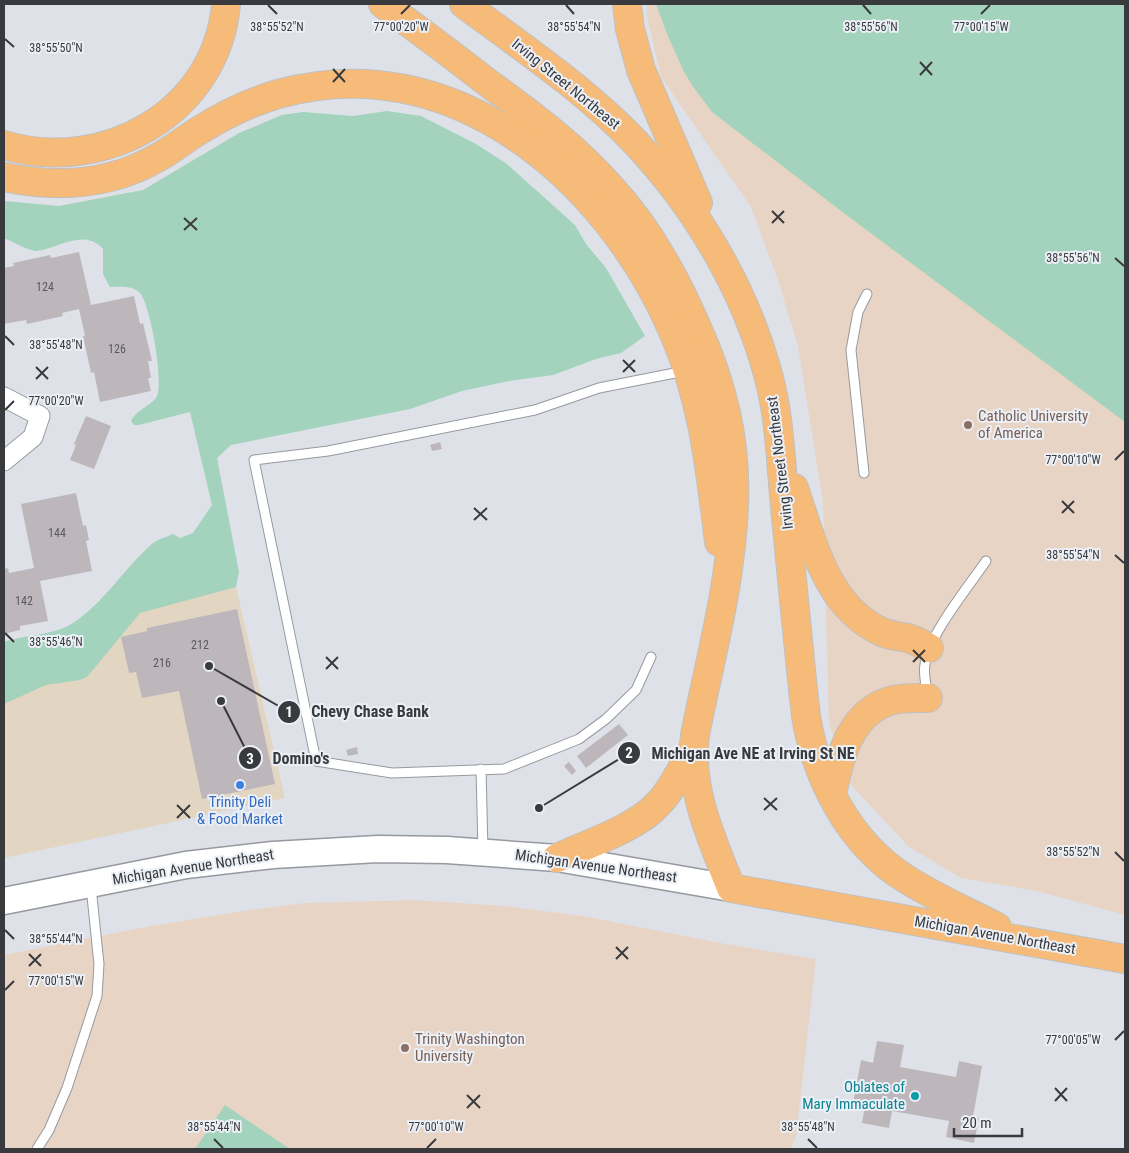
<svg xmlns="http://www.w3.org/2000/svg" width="1129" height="1153" font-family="'Roboto Condensed',sans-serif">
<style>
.commercial{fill:#e2d6c2}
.education{fill:#e8d4c5}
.green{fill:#a3d3bc}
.building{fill:#bdb7bc}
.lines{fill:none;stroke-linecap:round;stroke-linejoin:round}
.lane-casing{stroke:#96999f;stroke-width:11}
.street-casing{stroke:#96999f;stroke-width:21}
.secondary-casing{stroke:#96999f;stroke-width:29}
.primary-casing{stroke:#c0c0c1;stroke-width:30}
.lane{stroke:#fff;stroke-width:9}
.street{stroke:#fff;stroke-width:19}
.secondary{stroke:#fff;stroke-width:26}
.primary{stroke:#f7bb79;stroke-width:28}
.ticks{fill:none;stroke:#393a3d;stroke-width:2}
.education-dot{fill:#8d6e63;stroke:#ebeff6;stroke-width:2}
.shop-dot{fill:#3f7fe0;stroke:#ebeff6;stroke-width:2}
.culture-dot{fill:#0f9aa8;stroke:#ebeff6;stroke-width:2}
.labels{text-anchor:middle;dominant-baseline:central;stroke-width:4;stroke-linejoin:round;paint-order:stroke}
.number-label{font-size:12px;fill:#5a595d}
.street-label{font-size:15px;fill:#393a3d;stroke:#ebeff6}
.education-label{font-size:15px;fill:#785e54;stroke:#ebeff6;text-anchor:start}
.shop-label{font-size:15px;fill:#366cbe;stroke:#ebeff6}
.culture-label{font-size:15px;fill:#0d838f;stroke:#ebeff6;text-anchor:end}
.ticks-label{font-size:12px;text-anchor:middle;fill:#393a3d;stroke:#ebeff6;stroke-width:4;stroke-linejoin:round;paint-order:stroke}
.leader{fill:none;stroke:#393a3d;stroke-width:2}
.callout-dot{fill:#393a3d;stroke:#ebeff6;stroke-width:2}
.mark-label{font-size:15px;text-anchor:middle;font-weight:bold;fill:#fff}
.callout-label{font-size:16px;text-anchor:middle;font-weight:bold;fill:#393a3d;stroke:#ebeff6;stroke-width:4;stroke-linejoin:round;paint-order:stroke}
</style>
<rect width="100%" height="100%" fill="#dee2e8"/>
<path class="commercial" d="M224,535L285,798L4,858V681Z"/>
<g class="education">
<path d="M647,4H1125V915L1037,891L961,878L909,847L852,786L829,724L823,503L798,346L778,280L751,207L661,77L647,17Z"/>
<path d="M415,900L505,906L583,916L721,943L816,959L796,1137L791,1149H4V955L151,926L249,910L305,903Z"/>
</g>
<g class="green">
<path d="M656,4H1125V422L845,214L712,112L694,88L684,72L667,34Z"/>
<path d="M387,111L421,116L476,144L507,164L575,225L586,244L606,268L645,336L621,353L596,359L553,375L509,381L462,391L410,409L231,445L217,458L239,572L236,587L140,613L87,677L80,680L46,685L4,704V642C26,634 53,636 73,623C105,602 124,568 152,544C158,539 166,537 173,534L180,538L193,533L212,505L190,412L139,425H134L131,421C136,410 149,407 156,398C165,385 150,304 140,293C132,285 120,287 110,287L103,274V249C85,228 59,248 37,251C29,251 11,241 4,238V201L59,206L143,190L239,133L282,115L303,112L353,116Z"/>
<path d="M225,1105L290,1149H195Z"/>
</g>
<g class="building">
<path d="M79,252L91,305L134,296L140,324L143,323L152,361H148L151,378H148L151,391L100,402L94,372L91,373L83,336H85L79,309L62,313L63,316L27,324L26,320L4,324V268L14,266L13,263L50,255L51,258Z"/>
<path d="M86,416L111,426L94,469L70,460L76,445L74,444Z"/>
<path d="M440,442L442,449L432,451L430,445Z"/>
<path d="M76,493L83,526L86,525L89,540L86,541L92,571L40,581L48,621L20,626V630L4,634V569L8,568L9,573L34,568L21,504Z"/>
<path d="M237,609L275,784L202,799L179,691L142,698L136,672L129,673L121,637L147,631V628Z"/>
<path d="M619,724L628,735L586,768L577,756Z"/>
<path d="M357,747L358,754L348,756L346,750Z"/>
<path d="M569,762L576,771L572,775L564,766Z"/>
<path d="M877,1041L904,1045L900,1067L956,1077L959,1061L982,1066L973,1117L979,1118L974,1143L946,1137L949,1121L892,1111L889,1128L862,1123L865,1106L853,1104L861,1060L873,1063Z"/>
</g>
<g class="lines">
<g class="lane-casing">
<g id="lane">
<path d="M864,473L851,350L858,312L867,294"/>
<path d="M651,657L636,690L606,719L579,739L504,769L392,773L316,761L254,460L328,451L535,410L599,388L685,371"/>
<path d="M928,695C926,685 923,675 925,664C928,636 969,586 986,561"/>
<path d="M481,769L483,851"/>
<path d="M37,1149L49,1130L67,1088L97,996L99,964L91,887"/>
</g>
</g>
<g class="street-casing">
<path id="street" d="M4,397L40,416L33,437L4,461"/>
</g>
<g class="secondary-casing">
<path id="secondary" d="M4,901L186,865L273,855L378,849L447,850L557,858L731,888"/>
</g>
<g class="primary-casing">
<g id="primary">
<path d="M383,4C420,31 456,58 492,86C535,117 577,149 612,189C648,228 674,275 695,323C722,382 737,440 734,506C731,584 710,659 695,735C688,789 712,839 731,888L1125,959"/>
<path d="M464,4C523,48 586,90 636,143C698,209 746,291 769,378C780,420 781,465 785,507C792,577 798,646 806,716C816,778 849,842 903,877C932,896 966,911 997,927"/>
<path d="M627,4L630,29L641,70L698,203"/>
<path d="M4,145C104,175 217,112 226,4"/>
<path d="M4,177C56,188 110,185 157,158C172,150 185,139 200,130C224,115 251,102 278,94C452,45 606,178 672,329C703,398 710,468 719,542"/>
<path d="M794,488C812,540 826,607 882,632C890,636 899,636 908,638C915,640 922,644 929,648"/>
<path d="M832,795C839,758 850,711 893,700C904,697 917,698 928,698"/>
<path d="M557,858C587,844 637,828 658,804C673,789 682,767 693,749"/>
</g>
</g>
<use href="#lane" class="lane"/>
<use href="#street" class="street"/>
<use href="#secondary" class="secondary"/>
<use href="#primary" class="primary"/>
</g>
<path class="ticks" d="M268,5L277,14M566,5L574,14M863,5L871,14M401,14L410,5M981,14L990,5M5,39L14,47M920,62L932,75M333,69L345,82M920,75L932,62M333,82L345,69M772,211L784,223M184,218L197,230M772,223L784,211M184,230L197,218M1115,258L1124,266M5,336L14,345M623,360L635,372M36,367L48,379M623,372L635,360M36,379L48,367M5,410L14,401M1115,460L1124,451M1062,501L1074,513M474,508L487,520M1062,513L1074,501M474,520L487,508M1115,555L1124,563M5,633L14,642M913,650L925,662M326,657L338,669M913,662L925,650M326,669L338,657M764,798L777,810M177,805L190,818M764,810L777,798M177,818L190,805M1115,852L1124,861M5,930L14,939M616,947L628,959M29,954L41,966M616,959L628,947M29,966L41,954M5,990L14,981M1115,1040L1124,1031M1055,1088L1067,1101M467,1095L480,1108M1055,1101L1067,1088M467,1108L480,1095M214,1139L223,1148M808,1139L817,1148M427,1148L436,1139"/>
<g class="education-dot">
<circle cx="968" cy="425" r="5"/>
<circle cx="405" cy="1048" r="5"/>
</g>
<circle class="shop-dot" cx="240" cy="785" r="5"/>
<circle class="culture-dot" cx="915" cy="1096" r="5"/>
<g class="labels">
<g class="number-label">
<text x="45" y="287">124</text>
<text x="117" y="349">126</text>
<text x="57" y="533">144</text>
<text x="24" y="601">142</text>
<text x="200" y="645">212</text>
<text x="162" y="663">216</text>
</g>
<g class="street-label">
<text transform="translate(566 84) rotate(39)">Irving Street Northeast</text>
<text transform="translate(780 463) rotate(-97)">Irving Street Northeast</text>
<text transform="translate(596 866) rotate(8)">Michigan Avenue Northeast</text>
<text transform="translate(193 867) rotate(-9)">Michigan Avenue Northeast</text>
<text transform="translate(995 935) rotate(10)">Michigan Avenue Northeast</text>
</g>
<g class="education-label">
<text x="978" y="416">Catholic University<tspan x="978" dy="17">of America</tspan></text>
<text x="415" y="1039">Trinity Washington<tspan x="415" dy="17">University</tspan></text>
</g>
<g class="shop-label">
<text x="240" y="802">Trinity Deli<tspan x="240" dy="17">&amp; Food Market</tspan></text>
</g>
<g class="culture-label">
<text x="905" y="1087">Oblates of<tspan x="905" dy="17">Mary Immaculate</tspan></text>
</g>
</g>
<g class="ticks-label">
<text x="277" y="31">38°55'52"N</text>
<text x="401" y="31">77°00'20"W</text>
<text x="574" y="31">38°55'54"N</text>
<text x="871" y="31">38°55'56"N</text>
<text x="981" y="31">77°00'15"W</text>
<text x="56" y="52">38°55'50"N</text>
<text x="1073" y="262">38°55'56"N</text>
<text x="56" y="349">38°55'48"N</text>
<text x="56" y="405">77°00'20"W</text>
<text x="1073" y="464">77°00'10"W</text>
<text x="1073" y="559">38°55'54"N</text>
<text x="56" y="646">38°55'46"N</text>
<text x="1073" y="856">38°55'52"N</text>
<text x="56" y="943">38°55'44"N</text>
<text x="56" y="985">77°00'15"W</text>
<text x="1073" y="1044">77°00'05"W</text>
<text x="214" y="1131">38°55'44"N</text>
<text x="436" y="1131">77°00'10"W</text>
<text x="808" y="1131">38°55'48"N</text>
</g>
<path class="leader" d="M209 666L289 712M539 808L629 753M221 701L250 758"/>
<g class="callout-dot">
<circle cx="209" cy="666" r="5"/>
<circle cx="539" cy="808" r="5"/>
<circle cx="221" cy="701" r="5"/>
<circle cx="289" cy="712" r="12"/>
<circle cx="629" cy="753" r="12"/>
<circle cx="250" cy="758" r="12"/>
</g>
<g class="mark-label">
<text x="289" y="717">1</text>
<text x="629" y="758">2</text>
<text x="250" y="764">3</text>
</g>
<g class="callout-label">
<text x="370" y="717">Chevy Chase Bank</text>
<text x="753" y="759">Michigan Ave NE at Irving St NE</text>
<text x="301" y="764">Domino's</text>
</g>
<rect width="1129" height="1153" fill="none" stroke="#393a3d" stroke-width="10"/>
<path d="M954 1128v8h68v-8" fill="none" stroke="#393a3d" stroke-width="2.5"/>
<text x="962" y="1128" font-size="15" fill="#393a3d" stroke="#ebeff6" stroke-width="4" paint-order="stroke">20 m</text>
</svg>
